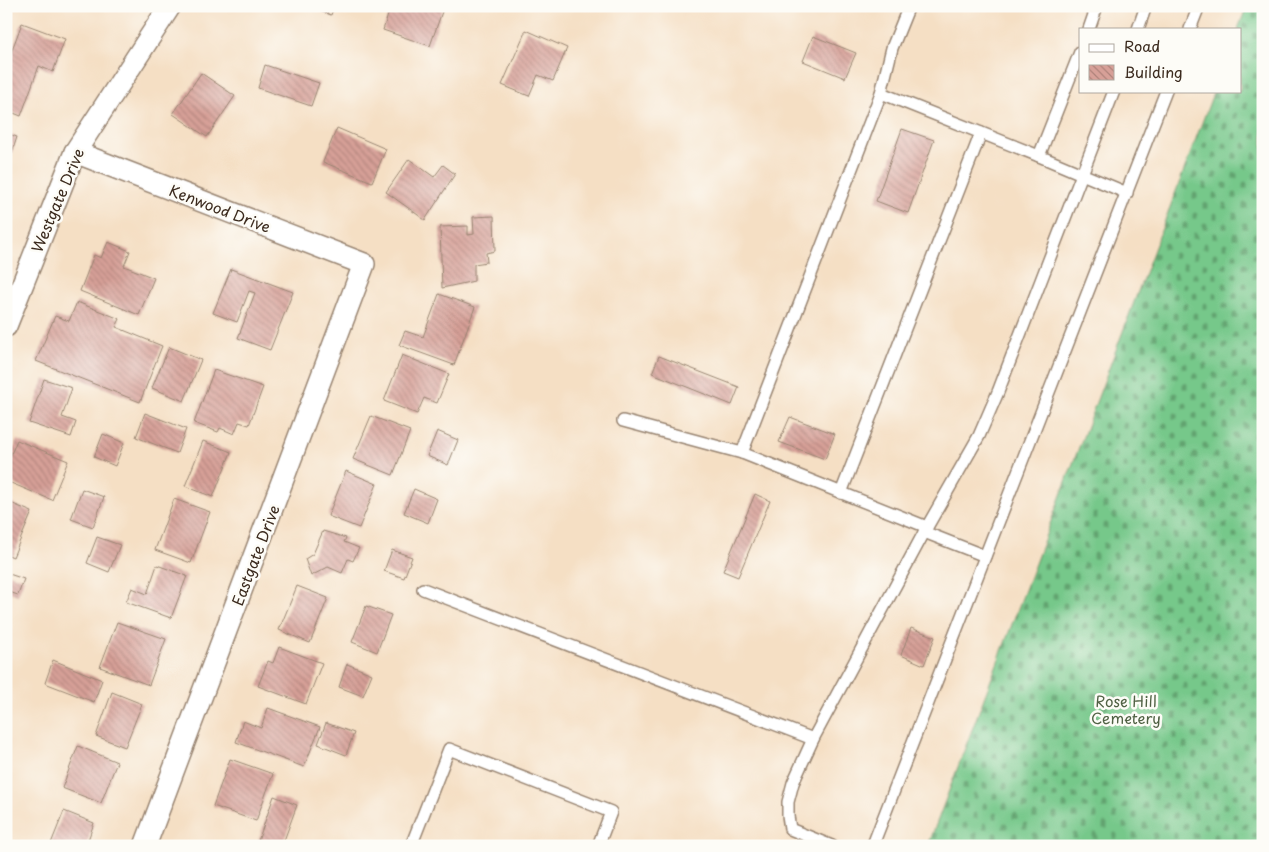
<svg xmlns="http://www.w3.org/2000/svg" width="1269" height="852" font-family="'Playpen Sans',sans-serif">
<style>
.cemetery{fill:url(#cemetery-stones);stroke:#587954}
.building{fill:url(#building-back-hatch)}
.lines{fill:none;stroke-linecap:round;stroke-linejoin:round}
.lane-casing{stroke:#988471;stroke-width:14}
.street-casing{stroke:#988471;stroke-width:24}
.lane{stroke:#fff;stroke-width:11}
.street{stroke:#fff;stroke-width:21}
.labels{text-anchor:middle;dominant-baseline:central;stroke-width:5;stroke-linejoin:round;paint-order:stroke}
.street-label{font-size:15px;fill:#3b2a1e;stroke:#fdfcf7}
.park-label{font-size:15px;fill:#506144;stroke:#fdfcf7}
</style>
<defs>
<pattern id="cemetery-stones" width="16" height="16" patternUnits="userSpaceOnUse" patternTransform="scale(1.25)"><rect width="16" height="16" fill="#76c88a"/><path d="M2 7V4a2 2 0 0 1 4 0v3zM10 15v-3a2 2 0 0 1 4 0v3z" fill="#62a370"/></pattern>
<pattern id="building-back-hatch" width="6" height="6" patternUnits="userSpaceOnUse" patternTransform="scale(1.25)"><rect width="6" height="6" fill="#d7a098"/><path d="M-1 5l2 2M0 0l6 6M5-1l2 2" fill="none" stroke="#b0837b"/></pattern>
</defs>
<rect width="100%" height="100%" fill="#fdfcf7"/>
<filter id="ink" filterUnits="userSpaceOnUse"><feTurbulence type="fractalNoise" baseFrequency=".02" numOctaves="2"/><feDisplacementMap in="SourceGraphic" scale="10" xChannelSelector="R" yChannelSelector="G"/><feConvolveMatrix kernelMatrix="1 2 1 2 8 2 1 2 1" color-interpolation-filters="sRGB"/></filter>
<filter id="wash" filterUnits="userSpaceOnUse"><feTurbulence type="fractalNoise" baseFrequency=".0096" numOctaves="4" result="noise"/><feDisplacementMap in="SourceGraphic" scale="20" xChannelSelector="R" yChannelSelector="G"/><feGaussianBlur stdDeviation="1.12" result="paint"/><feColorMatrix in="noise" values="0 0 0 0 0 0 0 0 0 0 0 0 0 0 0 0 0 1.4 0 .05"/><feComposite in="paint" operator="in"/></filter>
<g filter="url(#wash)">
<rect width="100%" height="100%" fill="#f5dfc4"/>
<path class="cemetery" d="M1247,6H1263V846H928L1214,91H1240V29H1238Z"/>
<g id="blocks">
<g class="building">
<path d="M307,6H334L331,15Z"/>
<path d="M444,6L430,46L383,30L389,12L373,7Z"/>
<path d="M22,23L65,39L53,72L39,66L21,116L6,110V66Z"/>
<path d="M526,30L567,48L553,81L538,75L529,96L502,85Z"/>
<path d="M813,36L856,53L845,78L803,61Z"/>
<path d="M265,65L319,83L311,106L258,88Z"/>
<path d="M201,73L235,96L207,137L173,114Z"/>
<path d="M337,128L386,149L372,182L323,162Z"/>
<path d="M902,129L934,140L908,213L876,201Z"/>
<path d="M6,133L17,137L7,168H6Z"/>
<path d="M409,159L434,177L443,165L455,174L425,220L386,192Z"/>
<path d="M494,216L495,251L486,253L487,262L474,264V281L442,288L440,227L468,226V235L474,234L473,217Z"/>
<path d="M108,242L130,251L124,266L154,278L139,315L80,291L94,255L101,258Z"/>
<path d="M231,269L293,292L270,350L238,338L255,293L249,291L237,322L213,313Z"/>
<path d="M439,294L475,307L454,365L399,345L405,331L423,337Z"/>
<path d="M77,302L120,319L116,327L162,346L140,402L36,361L55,316L69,321Z"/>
<path d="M169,347L201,360L184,401L152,388Z"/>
<path d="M402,355L449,374L437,403L424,398L417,414L384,401Z"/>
<path d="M659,356L739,387L732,405L652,373Z"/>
<path d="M214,370L263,387L249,425L239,422L234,434L220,428L218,432L194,423Z"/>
<path d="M44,379L72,388L62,417L76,422L71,437L29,423Z"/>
<path d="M145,413L186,429L177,453L136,437Z"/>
<path d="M371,416L410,431L393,475L353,459Z"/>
<path d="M790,417L835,434L825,459L779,442Z"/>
<path d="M437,431L458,440L448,465L427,456Z"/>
<path d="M103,434L124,443L115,466L94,457Z"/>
<path d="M17,440L68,461L52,500L6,481V466Z"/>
<path d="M203,441L231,452L213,497L185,486Z"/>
<path d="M346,471L377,484L359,528L328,516Z"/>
<path d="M82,489L104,497L93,527L71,519Z"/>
<path d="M414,489L437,499L428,523L404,513Z"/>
<path d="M755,494L770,501L738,577L723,571Z"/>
<path d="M174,499L210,512L191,563L155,550Z"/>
<path d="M6,501L32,512L13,557L6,554Z"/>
<path d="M323,531L346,538L344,542L359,548L353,561L348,559L342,573L328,567L311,576L305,559L313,554Z"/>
<path d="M97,537L120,545L109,572L87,563Z"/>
<path d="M392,550L412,557L404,578L384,571Z"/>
<path d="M157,565L187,576L171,618L126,602L132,588L147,594Z"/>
<path d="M6,573L24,579L18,595L6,591Z"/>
<path d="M297,586L328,598L310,643L279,630Z"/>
<path d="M366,606L391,615L377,652L352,642Z"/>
<path d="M117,622L166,639L149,685L100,667Z"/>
<path d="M911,628L935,637L924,665L901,655Z"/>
<path d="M279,647L322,663L306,704L258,686L268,661L273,663Z"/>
<path d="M53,660L102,680L94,702L45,683Z"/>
<path d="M347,664L372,674L363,696L339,687Z"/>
<path d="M112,692L142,704L125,747L96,736Z"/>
<path d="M268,708L320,727L304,767L236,742L243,721L261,728Z"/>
<path d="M326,723L354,733L346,755L318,744Z"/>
<path d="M78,746L117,762L101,803L62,788Z"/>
<path d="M230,759L273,774L256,821L213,806Z"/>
<path d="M274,796L297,805L282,846H270L258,841Z"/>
<path d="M64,811L94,823L86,846H50Z"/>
</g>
</g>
</g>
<g filter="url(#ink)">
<use href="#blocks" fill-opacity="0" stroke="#988471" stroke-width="1"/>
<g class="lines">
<g class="lane-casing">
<g id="lane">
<path d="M1089,29L1097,6"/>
<path d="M1138,29L1146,6"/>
<path d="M1190,29L1199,6"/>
<path d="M881,93L892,48L909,6"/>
<path d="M1039,156L1080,52"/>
<path d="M623,421L742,453L927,527"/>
<path d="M742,453L881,93L1039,156L1127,193"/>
<path d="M841,493L981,133"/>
<path d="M924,532L985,556"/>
<path d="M423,589L813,739"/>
<path d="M411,846L449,749L611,812L598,846"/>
<path d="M832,846L790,829L788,816V802L793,783L813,739L927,527L979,436L998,392L1114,91"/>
<path d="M871,846L874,842L1166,91"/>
</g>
</g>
<g class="street-casing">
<g id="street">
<path d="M75,152L364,264L145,846"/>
<path d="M6,326L75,152L170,6"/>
</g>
</g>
<use href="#lane" class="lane"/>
<use href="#street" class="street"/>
</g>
</g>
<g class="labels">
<g class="street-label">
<text transform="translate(57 200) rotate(-67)">Westgate Drive</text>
<text transform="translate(220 208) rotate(21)">Kenwood Drive</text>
<text transform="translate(255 555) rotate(-69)">Eastgate Drive</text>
</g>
<g class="park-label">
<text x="1126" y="700">Rose Hill<tspan x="1126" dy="17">Cemetery</tspan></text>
</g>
</g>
<rect width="1269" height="852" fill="none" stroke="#fdfcf7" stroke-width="25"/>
<rect x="1079" y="28" width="162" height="65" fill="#fdfcf7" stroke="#afa8a0"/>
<rect x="1089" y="44" width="25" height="8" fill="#ffffff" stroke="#afa8a0"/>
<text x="1124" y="52" font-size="15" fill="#3b2a1e">Road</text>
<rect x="1089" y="65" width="25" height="15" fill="url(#building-back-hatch)" stroke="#afa8a0"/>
<text x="1124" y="78" font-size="15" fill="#3b2a1e">Building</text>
</svg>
